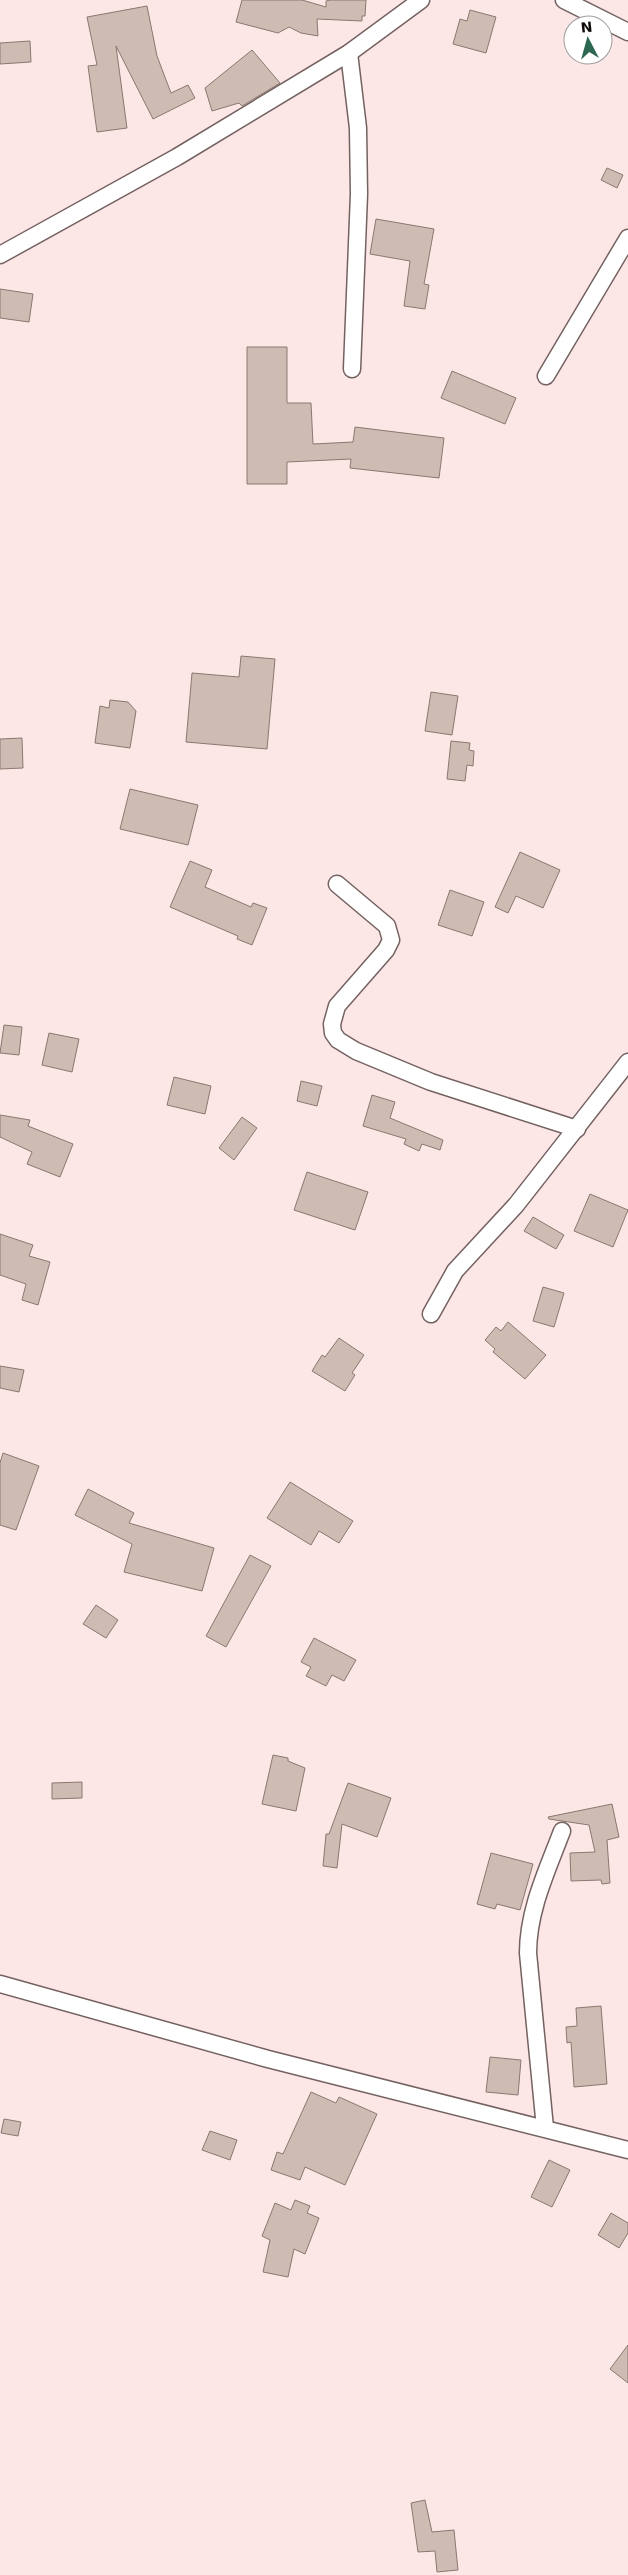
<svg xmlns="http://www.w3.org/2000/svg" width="628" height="2575" font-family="'DejaVu Sans',sans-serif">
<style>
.building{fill:#cebcb3;stroke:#897870}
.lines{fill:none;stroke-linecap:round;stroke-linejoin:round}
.minor-casing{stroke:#746261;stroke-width:19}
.minor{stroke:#fff;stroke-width:16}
</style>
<rect width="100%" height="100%" fill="#fde7e6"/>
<g class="building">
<path d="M242,0H302L326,7V1L330,0H366L365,16H362V21L317,19L318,36L301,33L289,27L278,33L236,22Z"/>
<path d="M147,6L157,56L171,93L188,85L195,98L153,119L116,46L127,128L97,132L88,66L97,65L87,17Z"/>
<path d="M470,10L496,17L486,53L453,44L460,19L467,21Z"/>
<path d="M30,41L31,62L0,64V43Z"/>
<path d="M252,50L280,83L242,106L239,103L212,111L205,88Z"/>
<path d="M607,168L623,175L617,188L601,180Z"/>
<path d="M376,219L434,229L424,284L429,285L425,309L404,306L410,261L370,254Z"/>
<path d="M0,289L33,294L29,322L0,318Z"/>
<path d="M247,347H287V403H311L313,444L353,442L355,427L444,438L439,478L350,468L351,459L287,462V484H247Z"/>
<path d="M452,371L516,398L505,424L441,398Z"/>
<path d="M241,656L275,659L267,749L186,742L192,673L239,677Z"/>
<path d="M431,692L458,696L452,735L425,731Z"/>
<path d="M110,700L128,702L136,711L130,748L95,743L100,706L109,708Z"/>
<path d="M22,738L23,768L0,769V739Z"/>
<path d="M451,741L470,743L469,750L474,751L473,766L467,765L465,781L447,779Z"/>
<path d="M130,789L198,805L188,845L120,829Z"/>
<path d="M520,852L560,870L543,908L516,896L508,913L495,907Z"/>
<path d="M190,861L212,870L205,887L251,907L253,903L267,908L252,945L237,939L238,936L170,907Z"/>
<path d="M450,890L484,902L472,936L438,925Z"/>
<path d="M4,1025L22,1027L19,1055L0,1053Z"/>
<path d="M49,1033L79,1039L72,1072L42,1065Z"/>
<path d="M174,1077L211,1086L205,1114L167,1105Z"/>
<path d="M301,1081L322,1086L317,1106L297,1101Z"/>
<path d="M372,1095L395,1102L390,1118L443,1140L440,1150L422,1144L419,1151L404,1144L406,1139L363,1126Z"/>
<path d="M0,1115L30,1120L28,1126L73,1144L60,1177L27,1164L32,1152L0,1137Z"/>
<path d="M242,1117L257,1128L234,1160L219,1148Z"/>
<path d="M307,1172L368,1192L355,1230L294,1210Z"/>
<path d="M590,1194L628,1210L613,1247L574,1231Z"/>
<path d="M533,1217L564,1235L556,1249L524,1231Z"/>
<path d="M0,1234L33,1245L29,1256L50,1262L38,1305L22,1300L26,1284L0,1275Z"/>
<path d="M543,1287L564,1293L554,1327L533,1321Z"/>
<path d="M508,1322L546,1355L525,1379L493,1352L495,1349L485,1340L496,1327L501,1331Z"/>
<path d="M339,1338L364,1355L352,1373L355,1375L345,1391L312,1371L322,1355L325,1357Z"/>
<path d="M0,1366L24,1370L19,1392L0,1388Z"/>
<path d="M3,1453L39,1466L16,1530L0,1525V1463Z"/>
<path d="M290,1482L353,1521L339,1543L319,1531L311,1545L267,1518Z"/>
<path d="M88,1489L134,1513L129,1523L214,1548L202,1591L124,1572L132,1544L75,1515Z"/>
<path d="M250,1555L271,1566L226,1647L206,1636Z"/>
<path d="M96,1605L118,1620L106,1638L83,1624Z"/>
<path d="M314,1638L356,1660L344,1681L332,1675L326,1686L306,1676L311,1667L301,1662Z"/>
<path d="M273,1755L288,1758V1761L305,1768L296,1811L262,1804Z"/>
<path d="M82,1782V1798L52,1799V1783Z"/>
<path d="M348,1783L391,1798L377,1837L342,1824L337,1868L323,1866L326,1834H329Z"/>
<path d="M612,1804L619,1837L607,1840L610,1883L602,1884L601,1880L571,1881L570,1853L595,1852L589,1825L549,1819L548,1817Z"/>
<path d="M491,1853L533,1864L520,1910L497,1904L495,1909L477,1904Z"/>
<path d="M601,2006L607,2084L574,2087L571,2042L567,2043L566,2027L577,2026L576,2008Z"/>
<path d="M490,2057L521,2060L518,2095L486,2092Z"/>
<path d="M311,2092L336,2103L339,2097L377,2114L345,2185L305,2167L300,2180L271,2170L277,2152L283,2154Z"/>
<path d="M4,2119L21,2122L18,2136L1,2133Z"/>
<path d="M210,2131L237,2140L230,2160L202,2150Z"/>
<path d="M549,2160L570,2170L552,2207L531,2197Z"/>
<path d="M295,2200L310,2206L307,2213L319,2218L305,2254L294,2249L288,2277L263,2272L270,2240L262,2236L275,2203L291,2210Z"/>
<path d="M611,2213L628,2223V2233L619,2248L598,2235Z"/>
<path d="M628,2345V2383L610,2369Z"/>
<path d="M425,2500L432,2532L454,2530L458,2570L437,2572L435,2551L418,2552L411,2503Z"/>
</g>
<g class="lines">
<g class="minor-casing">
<g id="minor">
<path d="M564,0L628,32"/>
<path d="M349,53L358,128L359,194L352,369"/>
<path d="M0,255L177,157L349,53L421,0"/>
<path d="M546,376L628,238"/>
<path d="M337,884L387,926L391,940L386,950L337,1006L332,1024L333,1033L338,1040L356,1051L431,1082L577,1129"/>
<path d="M431,1314L455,1271L516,1205L628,1062"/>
<path d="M0,1984L268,2059L628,2150"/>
<path d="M545,2128L528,1953C528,1910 547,1871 562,1831"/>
</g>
</g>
<use href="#minor" class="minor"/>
</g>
<g transform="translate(588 40) rotate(354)"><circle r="24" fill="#ffffff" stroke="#a09d9d"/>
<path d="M0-4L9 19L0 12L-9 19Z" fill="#2c6751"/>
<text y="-8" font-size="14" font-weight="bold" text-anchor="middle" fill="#120b0b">N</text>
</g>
</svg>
